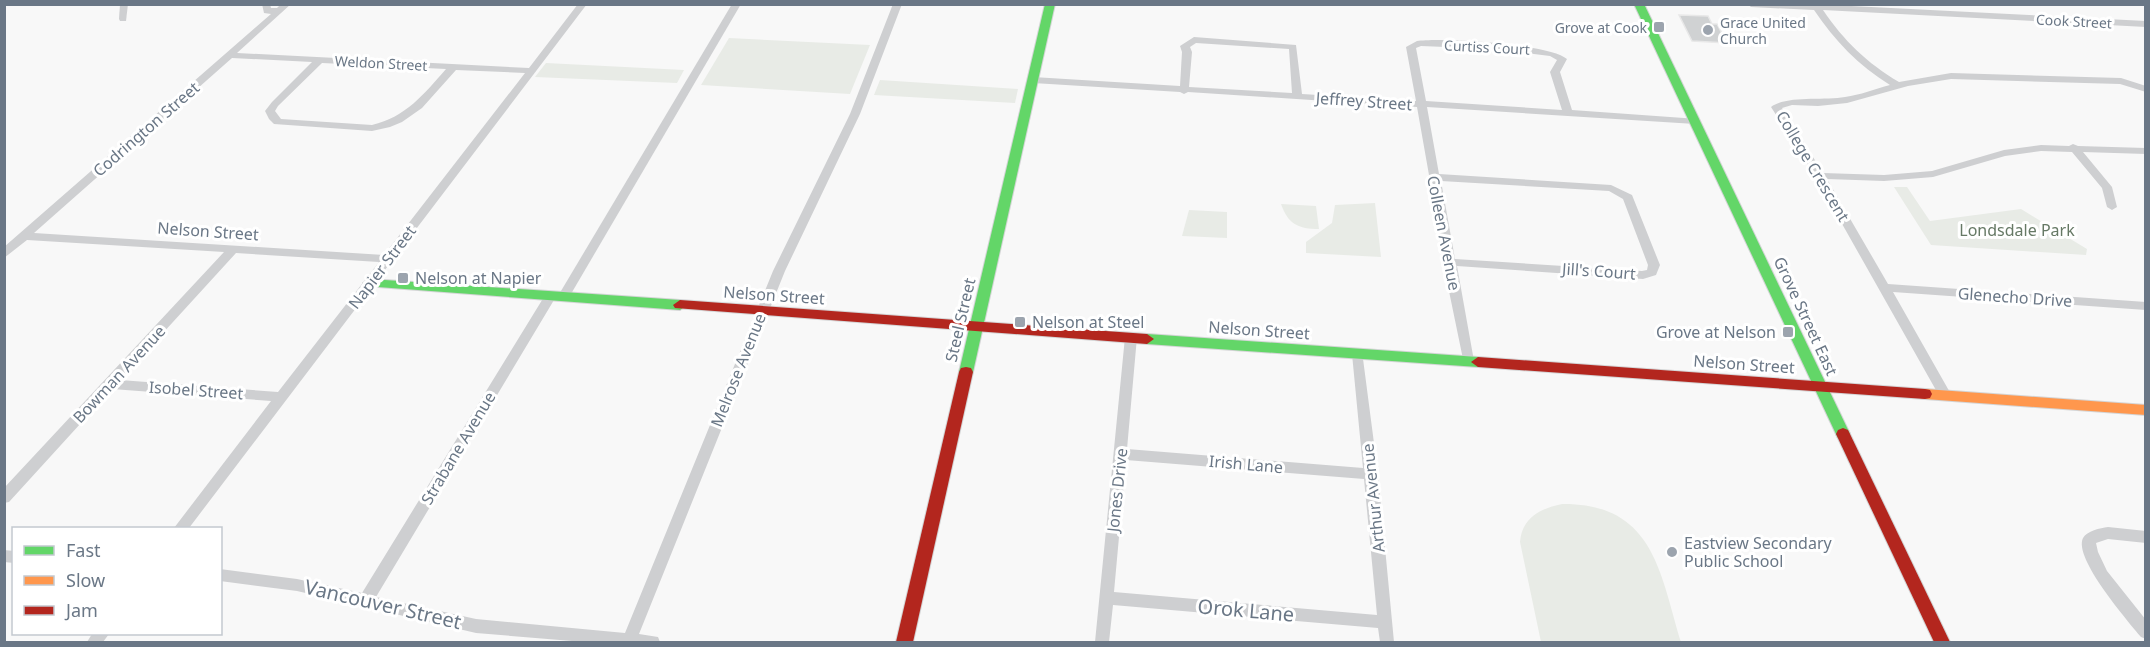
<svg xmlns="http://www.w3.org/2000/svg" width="2150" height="647" font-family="'Noto Sans',sans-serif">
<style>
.green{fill:#e8ebe6}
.building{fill:#d0d2d3;stroke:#e8e8e8;stroke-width:1.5}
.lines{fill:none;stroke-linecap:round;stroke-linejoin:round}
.fast-casing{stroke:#d4d5d6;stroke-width:2}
.slow-casing{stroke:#d4d5d6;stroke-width:2}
.jam-casing{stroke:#d4d5d6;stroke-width:2}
.street{fill:#cecfd1;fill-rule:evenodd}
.fast{fill:#63d668;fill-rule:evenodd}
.slow{fill:#ff974d;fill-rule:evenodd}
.jam{fill:#b3261e;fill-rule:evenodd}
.poi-dot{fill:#9ca4ae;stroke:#fff;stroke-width:2}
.labels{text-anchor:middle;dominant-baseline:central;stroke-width:6;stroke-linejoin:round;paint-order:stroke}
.far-street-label{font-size:14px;fill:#6a7786;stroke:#fff}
.far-poi-label{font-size:14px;fill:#6a7786;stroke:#fff;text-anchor:start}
.street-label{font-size:16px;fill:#6a7786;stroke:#fff}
.park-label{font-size:16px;fill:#667965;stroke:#fff}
.poi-label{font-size:16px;fill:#6a7786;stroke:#fff;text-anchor:start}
.near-street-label{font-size:20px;fill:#6a7786;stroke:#fff}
</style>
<rect width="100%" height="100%" fill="#f8f8f8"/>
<g class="green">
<path d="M729,38L870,45L850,94L701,85Z"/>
<path d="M546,63L684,70L677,83L535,77Z"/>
<path d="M880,80L1018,89L1015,103L874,95Z"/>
<path d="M1894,187H1907L1930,221L2021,209L2087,249L2086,255L1931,245Z"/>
<path d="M1375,203L1381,257L1306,253V242L1332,223L1335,205Z"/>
<path d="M1281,204L1316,206L1319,229C1298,229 1288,224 1281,204Z"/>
<path d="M1189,210L1227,212V238L1182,236Z"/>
<path d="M1562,504C1654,503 1660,573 1681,642H1541L1520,542C1522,518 1539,509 1562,504Z"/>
</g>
<path class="building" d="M1679,15L1708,16L1712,24H1717L1727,43L1692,41Z"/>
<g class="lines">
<g class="fast-casing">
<g id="fast">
<path d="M1045,4H1055L973,372L971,376H961L959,372Z"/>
<path d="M1634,4H1644L1850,434L1848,438H1838L1836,434Z"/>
<path d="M370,279L680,300L687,305L680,310L365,286L363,283Z"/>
<path d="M1147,334L1478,357L1485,362L1478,367L1147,344L1140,339Z"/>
</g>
</g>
<g class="slow-casing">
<path id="slow" d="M1925,389L2146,405V415L1925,399L1920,398L1918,394L1920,390Z"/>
</g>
<g class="jam-casing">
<g id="jam">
<path d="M680,300L1147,334L1154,339L1147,344L675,308L673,305Z"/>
<path d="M1478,357L1925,389L1930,390L1932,394L1930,398L1925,399L1478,367L1471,362Z"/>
<path d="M966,367L971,368L973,372L913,642H896L959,372L961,368Z"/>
<path d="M1843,428L1848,430L1850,434L1950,642H1934L1836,434L1838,430Z"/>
</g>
</g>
<g class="street">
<path d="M120,4H128L126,21H120L119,19Z"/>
<path d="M262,4H270L271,8H277L281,4H291L237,53L529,68L578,4H587L189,528H174L271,401L112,389L9,502L4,503V488L224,252L27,240L4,258V247L271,14L264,13ZM232,58L312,62L272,102L265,111L269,119L274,124L372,131L390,127L402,122L422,108L456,70L525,73L384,255L34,233ZM322,63L446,69C424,94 406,117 372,125L281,119L275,111L278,106ZM236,253L379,262L278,392L120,380Z"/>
<path d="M732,4H741L568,299H560L558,296Z"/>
<path d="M893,4H902L860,114L785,271L639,634L658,637L660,642H584L476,633L297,591L220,581V569L297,579L362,593L547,292L551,291L557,295L376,597L476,619L625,633L773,271L850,114Z"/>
<path d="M1747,4H1812L2146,21V27L1823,10C1844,41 1867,63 1899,82L1951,73L2121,78L2146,86V92L2120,84L1951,79L1908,86L1847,103L1818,106L1792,105L1782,108L1823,173L1884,175L1932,171L2004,150L2041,145L2069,146L2073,144L2078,146L2146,148V154L2083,152L2112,187L2117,207L2112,210L2107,207L2102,188L2072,152L2041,151L2005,156L1933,177L1884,181L1827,179L1888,284L2146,302V310L1893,292L1952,396L1951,399H1941L1815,176L1771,107C1787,95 1823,101 1845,97C1860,95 1875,89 1890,85C1858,65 1835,41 1814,10L1751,7Z"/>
<path d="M1194,37L1296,45L1302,94L1416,101L1406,47L1417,41C1441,37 1550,44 1567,59L1560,72L1572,110L1698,119V123L1695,124L1427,107L1439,174L1611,185L1632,195L1660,265L1656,275L1643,279L1457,266L1474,361L1468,365L1464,364L1443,262L1430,179L1428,177L1429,175L1417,107L1188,92L1184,94L1180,92L1033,83L1028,80L1033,77L1180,86L1182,52L1180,46ZM1196,43L1289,49L1292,93L1189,87L1192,52L1190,47ZM1421,46L1496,49L1550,56L1557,60L1550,72L1562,110L1426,101L1416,48ZM1441,181L1609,191L1623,199L1648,265L1647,270L1642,271L1455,259Z"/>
<path d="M1131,333L1137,337L1127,449L1363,468L1352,354L1358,350L1362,351L1378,474L1394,642H1380L1378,628L1113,605L1109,642H1095L1125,337ZM1126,460L1364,479L1377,615L1114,592Z"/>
<path d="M2108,527L2146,531V543L2108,539L2096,543L2098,552L2107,571L2146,620V639L2141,637C2128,621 2073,558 2083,538C2087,531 2100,528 2108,527Z"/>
<path d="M4,550L14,551V563L4,562Z"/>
<path d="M92,634H109L103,642H87Z"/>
</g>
<use href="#fast" class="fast"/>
<use href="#slow" class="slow"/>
<use href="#jam" class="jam"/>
</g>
<g class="poi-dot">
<rect x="1653" y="21" width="12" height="12" rx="3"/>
<circle cx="1708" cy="30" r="6"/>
<rect x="397" y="272" width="12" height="12" rx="3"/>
<rect x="1014" y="316" width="12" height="12" rx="3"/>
<rect x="1782" y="326" width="12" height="12" rx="3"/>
<circle cx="1672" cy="552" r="6"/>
</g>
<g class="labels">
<g class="far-street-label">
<text transform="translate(2074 21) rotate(3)">Cook Street</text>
<text transform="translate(1487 47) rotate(3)">Curtiss Court</text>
<text transform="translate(381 63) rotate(3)">Weldon Street</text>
</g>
<g class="far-poi-label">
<text x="1720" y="22">Grace United<tspan x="1720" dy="16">Church</tspan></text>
<text x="1647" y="27" text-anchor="end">Grove at Cook</text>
</g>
<g class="street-label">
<text transform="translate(1364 101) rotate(4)">Jeffrey Street</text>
<text transform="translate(146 129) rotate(-41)">Codrington Street</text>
<text transform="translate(1813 166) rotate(59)">College Crescent</text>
<text transform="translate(208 231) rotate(4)">Nelson Street</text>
<text transform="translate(1444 233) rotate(79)">Colleen Avenue</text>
<text transform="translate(382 267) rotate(-53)">Napier Street</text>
<text transform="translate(1599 271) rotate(4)">Jill's Court</text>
<text transform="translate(774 295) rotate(4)">Nelson Street</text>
<text transform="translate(2015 297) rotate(4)">Glenecho Drive</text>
<text transform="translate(1806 316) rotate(65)">Grove Street East</text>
<text transform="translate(960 320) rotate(-77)">Steel Street</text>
<text transform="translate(1259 330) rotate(4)">Nelson Street</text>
<text transform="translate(1744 364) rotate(4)">Nelson Street</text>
<text transform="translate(738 370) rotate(-68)">Melrose Avenue</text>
<text transform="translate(119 374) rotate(-47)">Bowman Avenue</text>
<text transform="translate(196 390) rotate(4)">Isobel Street</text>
<text transform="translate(458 448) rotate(-59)">Strabane Avenue</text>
<text transform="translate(1246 464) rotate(5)">Irish Lane</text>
<text transform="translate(1117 490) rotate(-84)">Jones Drive</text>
<text transform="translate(1373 498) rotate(-96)">Arthur Avenue</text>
</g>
<g class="park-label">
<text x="2017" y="230">Londsdale Park</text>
</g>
<g class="poi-label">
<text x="415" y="278">Nelson at Napier</text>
<text x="1032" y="322">Nelson at Steel</text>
<text x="1776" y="332" text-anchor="end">Grove at Nelson</text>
<text x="1684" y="543">Eastview Secondary<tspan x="1684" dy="18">Public School</tspan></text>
</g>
<g class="near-street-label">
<text transform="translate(383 604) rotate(13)">Vancouver Street</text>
<text transform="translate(1246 610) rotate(5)">Orok Lane</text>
</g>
</g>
<rect width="2150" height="647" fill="none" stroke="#6a7786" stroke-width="12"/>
<rect x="12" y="527" width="210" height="108" fill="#ffffff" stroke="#c3c9cf" stroke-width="1.5"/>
<rect x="24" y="546" width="30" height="9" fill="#63d668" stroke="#c3c9cf" stroke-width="1.5"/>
<text x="66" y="557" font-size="18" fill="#6a7786">Fast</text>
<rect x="24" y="576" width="30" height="9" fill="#ff974d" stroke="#c3c9cf" stroke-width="1.5"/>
<text x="66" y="587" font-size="18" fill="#6a7786">Slow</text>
<rect x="24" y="606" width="30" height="9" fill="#b3261e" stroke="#c3c9cf" stroke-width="1.5"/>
<text x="66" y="617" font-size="18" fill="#6a7786">Jam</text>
</svg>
